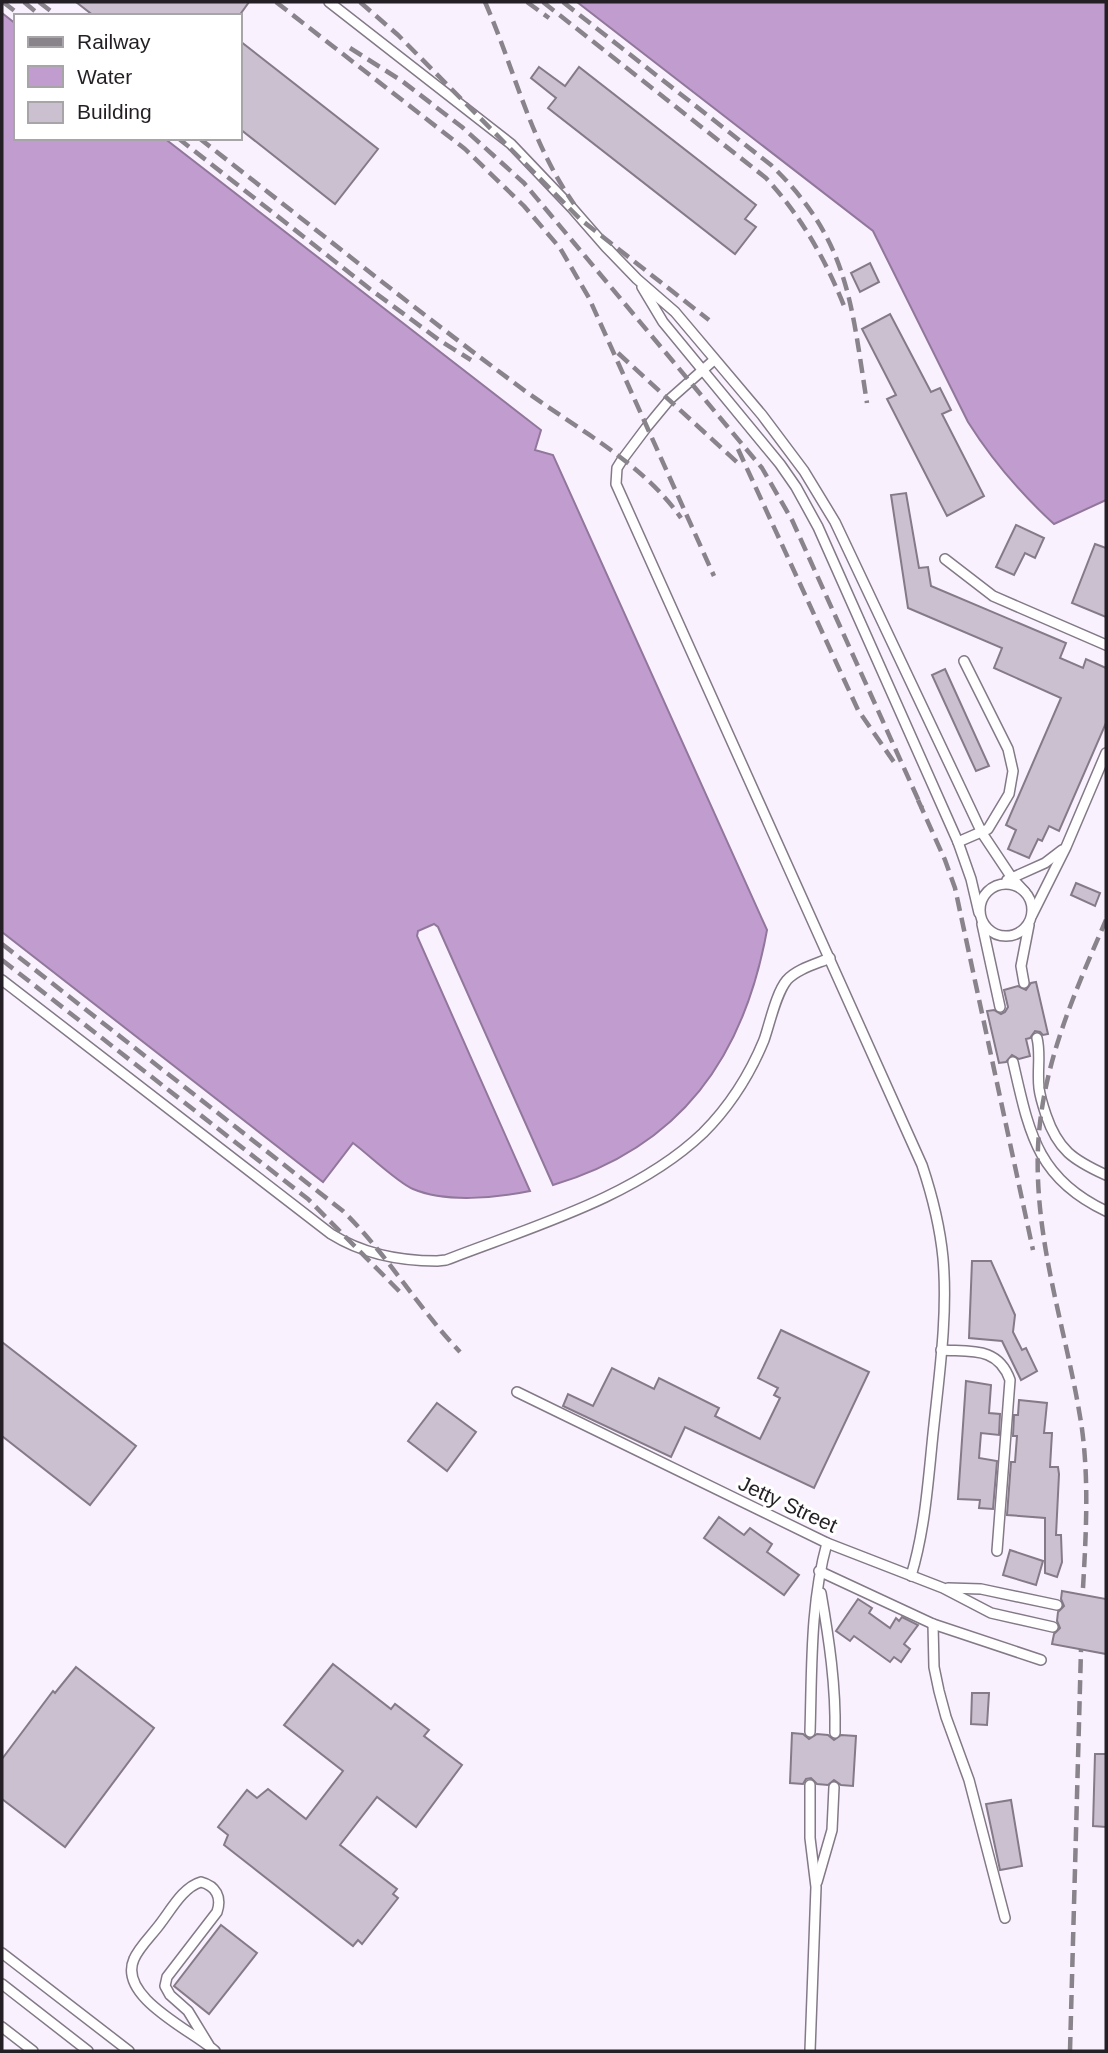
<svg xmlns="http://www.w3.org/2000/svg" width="1108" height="2053" font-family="Helvetica,sans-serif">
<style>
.water{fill:#c09dce;stroke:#91779b;stroke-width:2}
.building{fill:#cbc0cf;stroke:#847a88;stroke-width:2}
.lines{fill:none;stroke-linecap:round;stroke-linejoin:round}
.service-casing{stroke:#837987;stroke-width:12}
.service{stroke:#fff;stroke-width:9}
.rail{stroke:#89838c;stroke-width:4.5;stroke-dasharray:14 7;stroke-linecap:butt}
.labels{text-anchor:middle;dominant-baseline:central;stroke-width:6;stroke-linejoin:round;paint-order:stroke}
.street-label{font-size:21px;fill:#231f24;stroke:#fff}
</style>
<rect width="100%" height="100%" fill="#faf1fe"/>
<g class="water">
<path d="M577,2H1106V500L1054,524C1020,493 992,460 968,422L873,231Z"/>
<path d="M2,13L16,24V138H164L541,430L535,450L553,455L767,930C744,1057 681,1147 553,1185L438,927L434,924L418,931L417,936L530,1191C496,1198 446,1203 413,1189C398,1183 368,1154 353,1143L323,1182L2,932Z"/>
</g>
<g class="building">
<path d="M76,2H249L239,16H94Z"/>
<path d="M240,41L378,149L335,204L240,129Z"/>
<path d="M539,67L565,86L579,67L756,205L745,219L756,227L735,254L548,108L556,98L531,78Z"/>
<path d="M870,263L879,282L860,292L851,273Z"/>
<path d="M890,314L931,392L940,388L951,410L942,414L984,496L947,516L887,399L896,395L862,329Z"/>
<path d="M906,493L919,568L928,567L931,586L1066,643L1060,658L1083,668L1086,659L1106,668V723L1059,831L1049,826L1042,841L1038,839L1029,858L1008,849L1016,830L1006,825L1061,698L994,668L1002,648L908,608L891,495Z"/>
<path d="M1016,525L1044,538L1035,558L1025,553L1014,575L996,567Z"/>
<path d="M1095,544L1106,548V617L1072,603Z"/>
<path d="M945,669L989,766L976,771L932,675Z"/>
<path d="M1076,883L1100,893L1095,906L1071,895Z"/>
<path d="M1036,982L1048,1034L1043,1035L1040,1032L1035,1031L1030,1038L1026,1039L1030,1056L1019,1059L1012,1055L1006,1062L999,1063L987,1011L994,1010L1001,1014L1005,1012L1008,1007L1004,990L1018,986L1026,990L1031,983Z"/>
<path d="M972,1261H991L1015,1315L1013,1332L1022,1350L1026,1348L1037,1371L1021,1380L1002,1341L969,1338Z"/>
<path d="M781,1330L869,1372L814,1488L685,1427L671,1457L563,1406L568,1394L593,1406L612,1368L654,1389L659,1378L719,1408L715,1416L760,1439L780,1398L774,1395L778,1388L758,1378Z"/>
<path d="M2,1342L136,1446L90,1505L2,1436Z"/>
<path d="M966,1381L991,1385L989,1413L1000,1414L999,1435L981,1433L979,1458L997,1461L993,1509L979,1508L980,1500L958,1499Z"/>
<path d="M1019,1400L1047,1403L1044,1433H1052L1050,1467H1058L1059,1474L1056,1535H1061L1062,1562L1057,1577L1045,1573V1518L1007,1515L1011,1462H1015L1017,1436H1013L1014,1415H1018Z"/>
<path d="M437,1403L476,1432L447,1471L408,1441Z"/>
<path d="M719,1517L744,1535L750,1528L772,1544L767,1552L799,1575L784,1595L704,1538Z"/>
<path d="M1010,1550L1043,1561L1036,1585L1003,1575Z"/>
<path d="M1062,1591L1106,1599V1654L1052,1644L1054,1634L1060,1628L1057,1621L1058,1612L1064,1606L1061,1599Z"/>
<path d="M858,1599L872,1608L869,1613L890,1628L896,1618L899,1621L902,1617L918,1625L904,1644L910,1649L901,1662L894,1657L890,1662L854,1636L850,1641L836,1631Z"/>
<path d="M333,1664L391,1709L395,1704L429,1730L424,1736L462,1765L416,1827L377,1797L340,1845L397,1889L393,1894L398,1898L362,1944L358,1940L353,1946L224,1845L228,1835L218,1827L247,1790L257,1798L268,1789L306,1819L343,1771L284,1725Z"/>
<path d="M76,1667L154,1728L65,1847L2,1799V1759L53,1691L55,1693Z"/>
<path d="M972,1693H989L987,1725L971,1724Z"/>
<path d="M792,1733L803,1734L809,1739L817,1734L828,1735L834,1740L841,1735L856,1736L853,1786L841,1785L834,1780L828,1785L817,1784L811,1778L806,1779L803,1784L790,1783Z"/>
<path d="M1095,1754H1106V1827L1093,1826Z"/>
<path d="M1011,1800L1022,1866L1000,1870L986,1804Z"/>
<path d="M221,1925L257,1953L209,2014L174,1986Z"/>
</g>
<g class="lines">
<g class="service-casing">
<g id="service">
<path d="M329,2L511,144L572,208L606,247L637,279L675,312L762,415L804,471L835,522L982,833L1012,878L1025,892"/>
<path d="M642,287L663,322L780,464L796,487L818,527L958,842L971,879L979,913"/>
<path d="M714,360L670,399L646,428L622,460L617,468L616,484L922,1165C932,1195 940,1227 943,1258C948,1316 939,1376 933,1434C928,1482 925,1530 911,1576"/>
<path d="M945,559L993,596L1106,645"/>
<path d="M958,842L988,829L1009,794L1013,771L1008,749L964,661"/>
<path d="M1007,880L1045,863L1062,850"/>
<circle cx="1006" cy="910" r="26"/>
<path d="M1032,915L1066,847L1106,753"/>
<path d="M982,924L1000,1007"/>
<path d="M2,980L331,1234C363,1254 399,1261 437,1261L446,1260C531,1227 636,1197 703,1133C729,1107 750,1074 764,1040C770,1023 776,993 787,980C797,969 816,964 830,958"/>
<path d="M1024,983L1021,966L1029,925"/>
<path d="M1037,1038C1041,1054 1037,1071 1039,1088C1040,1097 1043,1106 1046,1115C1058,1150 1073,1160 1106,1175"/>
<path d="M1013,1062C1029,1131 1036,1178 1106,1211"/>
<path d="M941,1350C970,1352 998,1346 1010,1380L997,1551"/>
<path d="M517,1392L827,1543L943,1588L991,1613L1053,1627"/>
<path d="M819,1571L933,1624L1041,1660"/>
<path d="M948,1588L981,1589L1057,1605"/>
<path d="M821,1593C829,1639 836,1686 835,1733"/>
<path d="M933,1624L934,1667L939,1691L946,1717L969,1780L1005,1918"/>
<path d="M810,1732C812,1669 810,1604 827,1543"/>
<path d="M817,1882L832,1830L834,1787"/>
<path d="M2,1953L129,2051"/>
<path d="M2,1984L88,2051"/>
<path d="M2,2027L33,2051"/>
<path d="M210,2047L188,2011L170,1995L165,1986L167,1977L217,1912C222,1897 216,1886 201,1882C183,1887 171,1910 160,1924C152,1935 139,1947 134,1959C117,1997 193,2031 215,2051"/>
<path d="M810,2051L816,1887L810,1838V1785"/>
</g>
</g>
<use href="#service" class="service"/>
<g class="rail">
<path d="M3,2L21,16"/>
<path d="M24,2L41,16"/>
<path d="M39,2L57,16"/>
<path d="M276,2L465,149L524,206L560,248L589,298L714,576"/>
<path d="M360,2L398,35L580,219L709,320"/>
<path d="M485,2C515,70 530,142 574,204"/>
<path d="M527,2L549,18"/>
<path d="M543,2L766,178C802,217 827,262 846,311"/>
<path d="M563,2L771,165C849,240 851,303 867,403"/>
<path d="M350,48L402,81L462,127L524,183L762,468L792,520L922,808"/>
<path d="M178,138L370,289L439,340L471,360"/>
<path d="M199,138C304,220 407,303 513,382C568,424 642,461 681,518"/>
<path d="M618,353L740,465"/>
<path d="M738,449L858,710L896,765"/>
<path d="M918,800L945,860L955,888L1033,1250"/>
<path d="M2,944L343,1211C387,1254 418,1308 460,1352"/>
<path d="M2,960L308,1199L403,1295"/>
<path d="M1083,1588C1086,1535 1089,1482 1082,1429C1068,1334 1034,1245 1038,1147C1042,1065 1074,994 1106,920"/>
<path d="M1070,2051L1081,1650"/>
</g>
</g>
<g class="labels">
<g class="street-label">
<text transform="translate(788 1504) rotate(25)">Jetty Street</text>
</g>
</g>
<rect width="1108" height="2053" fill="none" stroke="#231f24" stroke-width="7"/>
<rect x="14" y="14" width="228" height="126" fill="#ffffff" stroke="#a7a5a7" stroke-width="2"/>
<rect x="28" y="37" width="35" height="10" fill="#89838c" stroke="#a7a5a7" stroke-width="2"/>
<text x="77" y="49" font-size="21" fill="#231f24">Railway</text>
<rect x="28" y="66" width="35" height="21" fill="#c09dce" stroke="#a7a5a7" stroke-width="2"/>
<text x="77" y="84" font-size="21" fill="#231f24">Water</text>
<rect x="28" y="102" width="35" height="21" fill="#cbc0cf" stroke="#a7a5a7" stroke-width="2"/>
<text x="77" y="119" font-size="21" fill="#231f24">Building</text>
</svg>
